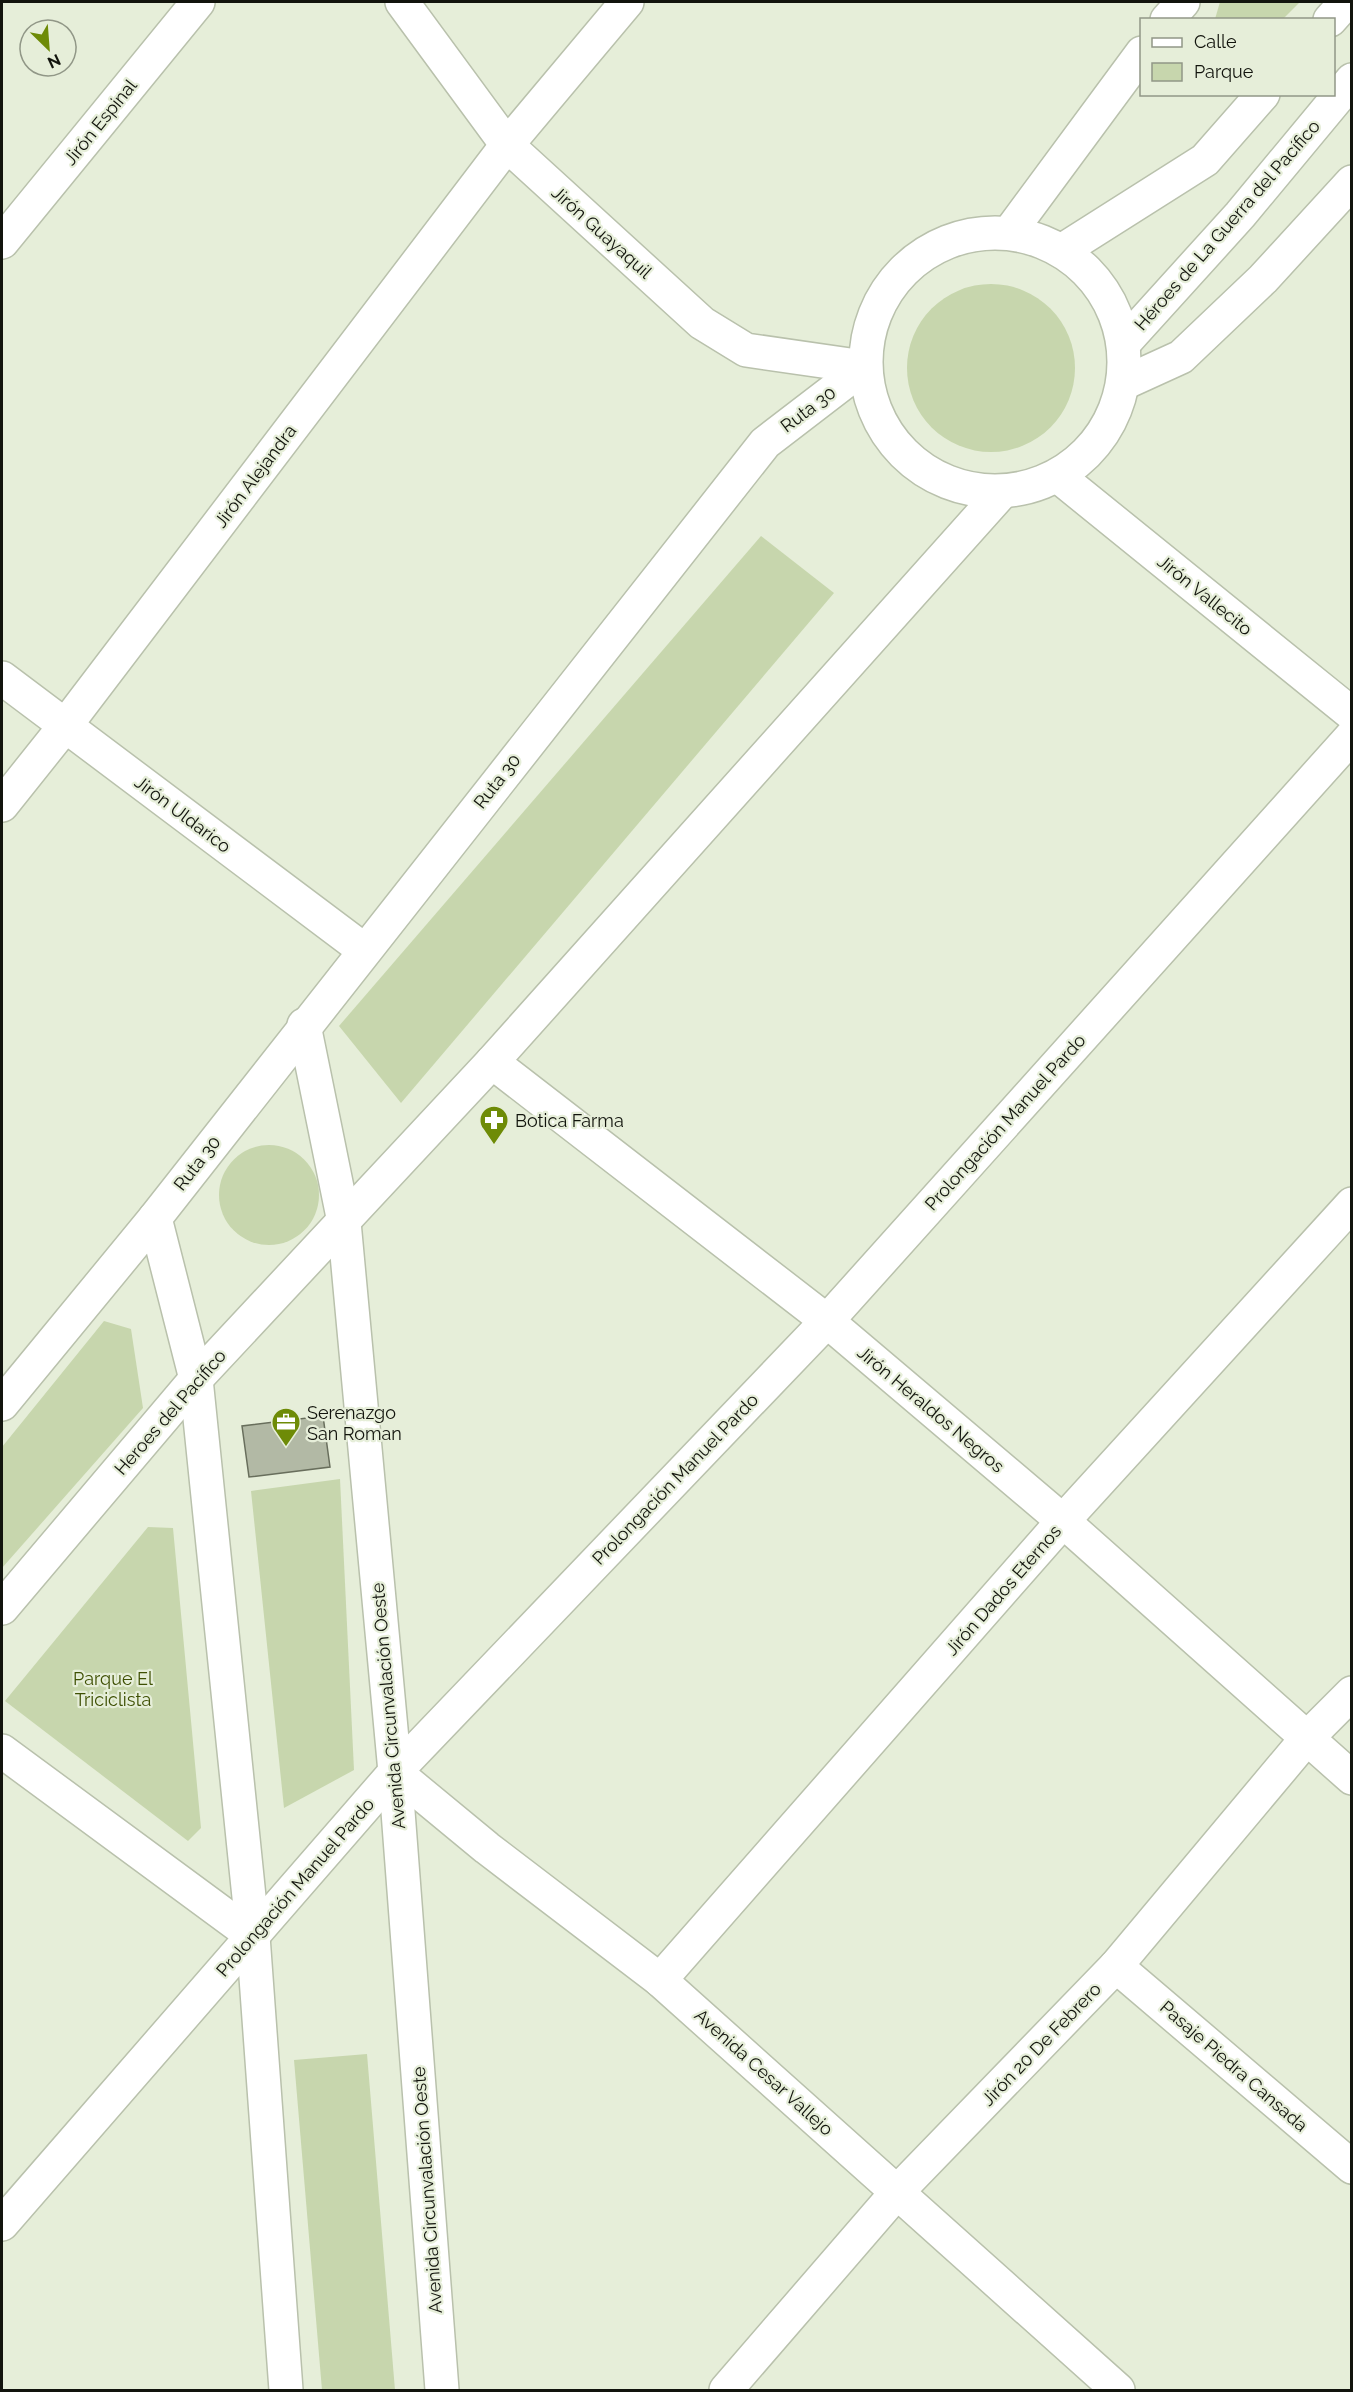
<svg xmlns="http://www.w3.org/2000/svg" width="1353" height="2392" font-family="Raleway,sans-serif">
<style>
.green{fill:#c7d6ad}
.building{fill:#b2b9a5;stroke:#686e5c;stroke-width:1.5}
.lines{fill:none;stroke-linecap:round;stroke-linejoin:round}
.minor-casing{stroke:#b9c1ac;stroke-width:36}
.highway-casing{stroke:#b9c1ac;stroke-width:36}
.minor{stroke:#fff;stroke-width:33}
.highway{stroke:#fff;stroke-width:33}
.labels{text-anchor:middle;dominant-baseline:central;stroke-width:4.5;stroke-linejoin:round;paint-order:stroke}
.street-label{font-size:18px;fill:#12140d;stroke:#e6eed9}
.poi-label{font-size:18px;fill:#12140d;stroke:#e6eed9;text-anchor:start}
.park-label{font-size:18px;fill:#3e5003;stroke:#e6eed9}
</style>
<rect width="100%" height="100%" fill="#e6eed9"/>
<g class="green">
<path d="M1220,2H1300L1283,19H1215Z"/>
<circle cx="991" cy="368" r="84"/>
<path d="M761,536L834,593L401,1103L339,1026Z"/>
<circle cx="269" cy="1195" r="50"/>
<path d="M104,1321L131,1329L143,1408L2,1568V1447Z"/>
<path d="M340,1479L354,1770L284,1808L251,1491Z"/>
<path d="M148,1527L173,1528L201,1828L188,1841L5,1701Z"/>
<path d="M367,2054L395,2390H322L294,2060Z"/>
</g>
<path class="building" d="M323,1416L330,1467L249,1477L242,1426Z"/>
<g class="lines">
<g class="minor-casing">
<g id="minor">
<path d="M402,2L507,145L702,323L746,350L864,367"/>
<path d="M1167,20L1183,2"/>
<path d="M1009,233L1142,53"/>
<path d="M2,242L198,2"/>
<path d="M1124,383L1181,357L1263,279L1352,182"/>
<path d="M1058,476L1352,714"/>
<path d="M2,678L364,950"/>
<path d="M2,805L65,726L507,145L627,2"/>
<path d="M492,1062L827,1321L1063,1521L1352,1778"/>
<path d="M2,1404L155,1218"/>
<path d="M2,1608L196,1379"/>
<path d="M2,1751L253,1936"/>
<path d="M395,1772L487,1848L660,1980L1118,2390"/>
<path d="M1116,1966L1352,2167"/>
<path d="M660,1980L1063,1521L1352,1204"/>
<path d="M2,2224L395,1772L827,1321L1352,736"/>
<path d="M726,2390L898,2191L1116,1966L1307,1738L1352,1693"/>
</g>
</g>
<g class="highway-casing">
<g id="highway">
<path d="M1330,20L1346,2"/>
<circle cx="995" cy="362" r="129"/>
<path d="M1063,250L1205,160L1263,94"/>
<path d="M1125,342L1240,215L1352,80"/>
<path d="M304,1025L344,1222L395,1772L442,2390"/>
<path d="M196,1379L492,1062L1001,493"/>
<path d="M286,2390L253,1936L196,1379L155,1218L765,443L864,367"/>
</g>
</g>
<use href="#minor" class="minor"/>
<use href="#highway" class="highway"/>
</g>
<defs>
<g id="pharmacy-pin" transform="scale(1.5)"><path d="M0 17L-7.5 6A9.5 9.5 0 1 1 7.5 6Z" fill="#6e8b07" stroke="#e6eed9"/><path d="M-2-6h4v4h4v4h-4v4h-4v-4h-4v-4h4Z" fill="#fff"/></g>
<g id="office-pin" transform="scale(1.5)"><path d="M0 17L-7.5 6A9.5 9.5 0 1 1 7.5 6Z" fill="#6e8b07" stroke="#e6eed9"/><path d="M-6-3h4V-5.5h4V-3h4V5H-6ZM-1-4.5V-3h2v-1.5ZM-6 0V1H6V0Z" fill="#fff"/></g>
</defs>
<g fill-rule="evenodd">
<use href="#pharmacy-pin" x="494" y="1120"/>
<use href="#office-pin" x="286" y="1422"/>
</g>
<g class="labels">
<g class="street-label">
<text transform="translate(100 122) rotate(-51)">Jirón Espinal</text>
<text transform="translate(1227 225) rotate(-49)">Héroes de La Guerra del Pacífico</text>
<text transform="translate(602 232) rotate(42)">Jirón Guayaquil</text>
<text transform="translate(808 409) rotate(-37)">Ruta 30</text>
<text transform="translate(255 476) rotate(-53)">Jirón Alejandra</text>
<text transform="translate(1205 595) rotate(39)">Jirón Vallecito</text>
<text transform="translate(497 781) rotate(-52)">Ruta 30</text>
<text transform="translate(183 814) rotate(37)">Jirón Uldarico</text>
<text transform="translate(1005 1122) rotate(-48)">Prolongación Manuel Pardo</text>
<text transform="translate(197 1163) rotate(-52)">Ruta 30</text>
<text transform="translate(931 1409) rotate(40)">Jirón Heraldos Negros</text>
<text transform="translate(170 1412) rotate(-49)">Heroes del Pacífico</text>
<text transform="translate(675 1479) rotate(-46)">Prolongación Manuel Pardo</text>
<text transform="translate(1003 1590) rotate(-49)">Jirón Dados Eternos</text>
<text transform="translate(388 1706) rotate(-95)">Avenida Circunvalación Oeste</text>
<text transform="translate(295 1887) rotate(-49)">Prolongación Manuel Pardo</text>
<text transform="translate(1041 2044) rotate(-46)">Jirón 20 De Febrero</text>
<text transform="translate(1234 2066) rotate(41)">Pasaje Piedra Cansada</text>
<text transform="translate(764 2072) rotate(42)">Avenida Cesar Vallejo</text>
<text transform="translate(427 2190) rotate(-94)">Avenida Circunvalación Oeste</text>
</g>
<g class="poi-label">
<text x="515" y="1120">Botica Farma</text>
<text x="307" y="1412">Serenazgo<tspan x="307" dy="21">San Roman</tspan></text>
</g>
<g class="park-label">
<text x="113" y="1678">Parque El<tspan x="113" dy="21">Triciclista</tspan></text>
</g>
</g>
<rect width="1353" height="2392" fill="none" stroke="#12140d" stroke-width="6"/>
<rect x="1140" y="18" width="195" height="78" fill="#e6eed9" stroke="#919787" stroke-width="1.5"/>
<rect x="1152" y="38" width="30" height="9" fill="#ffffff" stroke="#919787" stroke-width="1.5"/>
<text x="1194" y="48" font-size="18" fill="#12140d">Calle</text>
<rect x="1152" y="63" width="30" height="18" fill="#c7d6ad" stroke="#919787" stroke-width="1.5"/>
<text x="1194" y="78" font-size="18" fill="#12140d">Parque</text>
<g transform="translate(48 48) rotate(155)"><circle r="28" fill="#e6eed9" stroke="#919787" stroke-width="1.5"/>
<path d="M0-4.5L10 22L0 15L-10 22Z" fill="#6e8b07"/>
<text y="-9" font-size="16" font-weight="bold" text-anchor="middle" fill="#12140d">N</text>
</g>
</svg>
